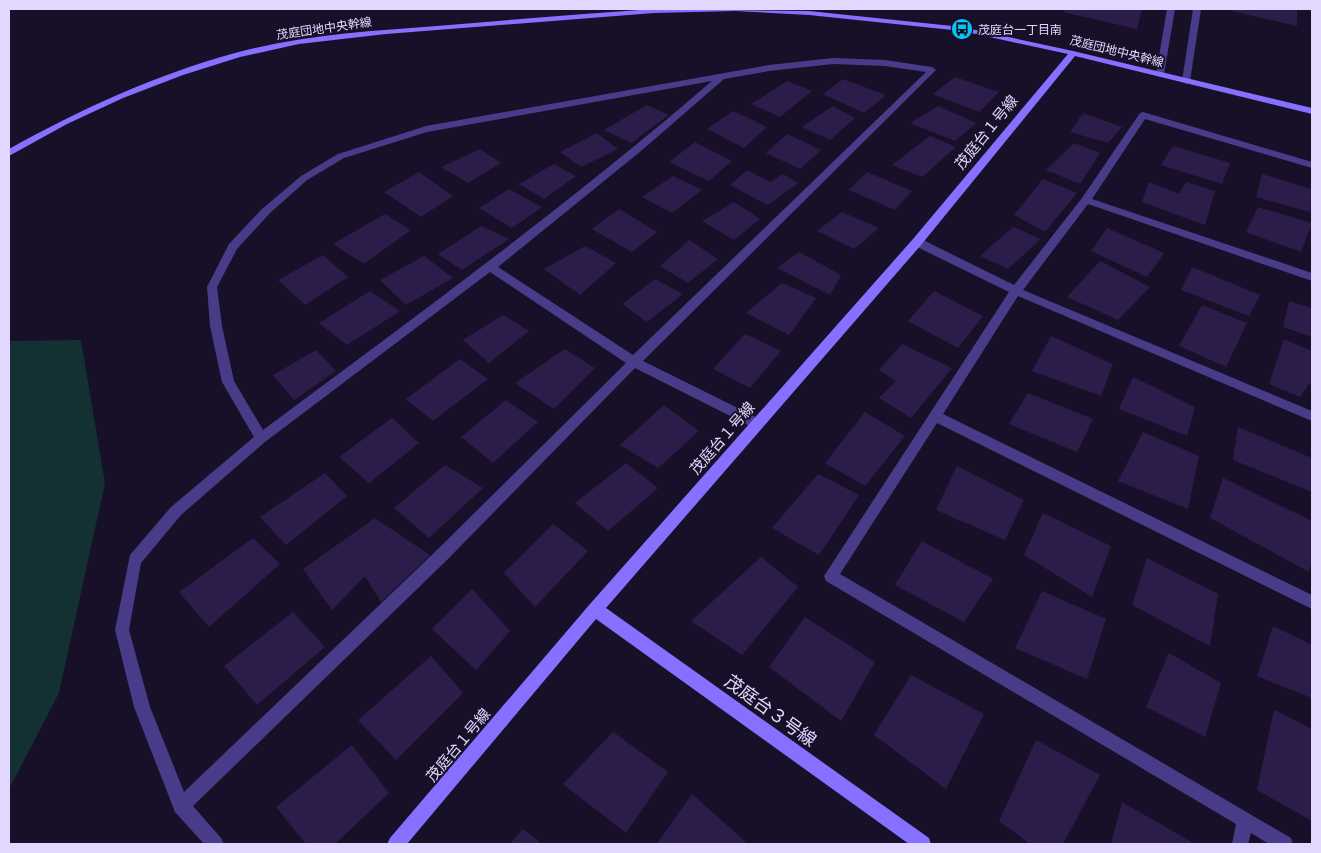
<svg xmlns="http://www.w3.org/2000/svg" width="1321" height="853" font-family="Ubuntu,'Noto Sans JP',sans-serif">
<style>
.green{fill:#133033}
.building{fill:#2c1c4a}
.lines{fill:none;stroke-linecap:round;stroke-linejoin:round}
.lane{fill:#483c88;fill-rule:evenodd}
.street{fill:#483c88;fill-rule:evenodd}
.secondary{fill:#8670ff;fill-rule:evenodd}
.labels{text-anchor:middle;dominant-baseline:central;stroke-width:4;stroke-linejoin:round;paint-order:stroke}
.far-street-label{font-size:12px;fill:#e2d8ff;stroke:#181029}
.far-poi-label{font-size:12px;fill:#e2d8ff;stroke:#181029;text-anchor:start}
.street-label{font-size:15px;fill:#e2d8ff;stroke:#181029}
.near-street-label{font-size:18px;fill:#e2d8ff;stroke:#181029}
</style>
<rect width="100%" height="100%" fill="#181029"/>
<path class="green" d="M81,340L105,483L59,693L9,789V341Z"/>
<g class="building">
<path d="M1065,9H1142L1137,29L1063,12Z"/>
<path d="M1232,9H1297V26L1232,11Z"/>
<path d="M955,77L999,92L979,112L933,94Z"/>
<path d="M843,79L886,95L864,113L823,94Z"/>
<path d="M787,81L812,91L780,117L751,104Z"/>
<path d="M647,105L669,115L631,143L604,130Z"/>
<path d="M833,106L855,118L830,140L802,127Z"/>
<path d="M938,106L977,123L955,141L910,123Z"/>
<path d="M733,111L767,127L744,148L707,129Z"/>
<path d="M1083,113L1122,127L1108,143L1070,132Z"/>
<path d="M597,133L618,149L581,167L560,152Z"/>
<path d="M787,134L821,150L800,169L766,153Z"/>
<path d="M930,136L956,147L922,177L892,165Z"/>
<path d="M695,142L732,161L709,181L669,162Z"/>
<path d="M1074,143L1100,153L1080,184L1046,170Z"/>
<path d="M1173,146L1230,163L1222,184L1161,165Z"/>
<path d="M480,149L501,163L468,183L441,167Z"/>
<path d="M554,164L576,176L544,199L519,184Z"/>
<path d="M747,170L770,182L783,174L798,183L768,205L730,185Z"/>
<path d="M419,172L453,196L421,217L384,192Z"/>
<path d="M867,172L912,191L895,210L849,190Z"/>
<path d="M1262,174L1312,189L1310,212L1256,197Z"/>
<path d="M673,176L702,190L672,213L642,197Z"/>
<path d="M1043,179L1077,193L1045,232L1014,215Z"/>
<path d="M1149,182L1179,194L1186,182L1215,191L1205,225L1142,202Z"/>
<path d="M509,189L542,207L512,228L479,208Z"/>
<path d="M734,202L760,219L734,240L702,221Z"/>
<path d="M1258,207L1312,223L1301,252L1246,232Z"/>
<path d="M619,209L657,232L632,252L592,229Z"/>
<path d="M842,212L879,228L854,249L817,231Z"/>
<path d="M385,214L411,230L364,264L333,244Z"/>
<path d="M481,226L509,239L462,270L438,254Z"/>
<path d="M1013,227L1041,239L1008,269L980,256Z"/>
<path d="M1107,228L1164,253L1147,277L1091,251Z"/>
<path d="M689,240L718,259L688,283L660,266Z"/>
<path d="M585,246L616,263L580,295L544,269Z"/>
<path d="M799,252L841,275L830,295L777,268Z"/>
<path d="M323,255L348,277L305,305L278,280Z"/>
<path d="M424,256L453,278L406,305L380,280Z"/>
<path d="M1100,261L1150,287L1118,320L1067,297Z"/>
<path d="M1192,267L1260,295L1249,316L1181,290Z"/>
<path d="M655,279L683,294L647,322L622,304Z"/>
<path d="M782,283L816,298L789,335L746,313Z"/>
<path d="M370,291L400,311L347,345L319,323Z"/>
<path d="M934,291L983,316L958,348L908,321Z"/>
<path d="M1289,301L1312,308V337L1283,327Z"/>
<path d="M1202,305L1247,323L1226,367L1179,346Z"/>
<path d="M503,315L529,331L489,363L463,340Z"/>
<path d="M745,334L781,351L750,388L713,369Z"/>
<path d="M1051,336L1113,364L1101,396L1032,371Z"/>
<path d="M1284,339L1312,351V385L1309,384L1300,397L1269,384Z"/>
<path d="M902,344L952,368L911,418L879,398L896,381L879,370Z"/>
<path d="M565,349L595,368L554,409L515,383Z"/>
<path d="M316,350L336,371L294,400L273,375Z"/>
<path d="M460,359L488,379L433,421L406,399Z"/>
<path d="M1133,377L1195,407L1187,436L1119,409Z"/>
<path d="M1028,393L1093,419L1077,452L1009,424Z"/>
<path d="M506,400L538,422L493,463L461,437Z"/>
<path d="M664,405L699,431L658,468L620,445Z"/>
<path d="M865,412L905,436L865,486L825,463Z"/>
<path d="M392,418L419,443L369,483L339,457Z"/>
<path d="M1238,427L1312,458V492L1233,460Z"/>
<path d="M1143,432L1199,456L1188,509L1118,481Z"/>
<path d="M626,463L658,488L608,531L575,503Z"/>
<path d="M445,465L483,488L429,538L394,508Z"/>
<path d="M957,466L1024,500L1005,540L936,510Z"/>
<path d="M325,473L347,496L286,545L260,517Z"/>
<path d="M818,474L859,495L819,555L772,528Z"/>
<path d="M1223,478L1312,521V559L1309,572L1210,518Z"/>
<path d="M1043,513L1111,546L1092,597L1024,555Z"/>
<path d="M375,518L430,555L381,602L365,576L332,610L303,569Z"/>
<path d="M553,524L588,551L535,607L504,573Z"/>
<path d="M253,538L280,564L209,627L179,592Z"/>
<path d="M922,541L993,579L964,622L895,585Z"/>
<path d="M761,557L798,587L742,655L691,621Z"/>
<path d="M1147,558L1218,594L1210,646L1132,605Z"/>
<path d="M472,589L510,631L476,670L432,629Z"/>
<path d="M1042,591L1106,619L1087,679L1015,648Z"/>
<path d="M293,612L325,647L257,705L224,666Z"/>
<path d="M805,617L875,662L841,721L769,667Z"/>
<path d="M1273,626L1312,645V698L1257,676Z"/>
<path d="M1169,653L1221,683L1205,737L1146,707Z"/>
<path d="M431,656L463,693L396,760L358,720Z"/>
<path d="M911,675L984,714L946,789L874,735Z"/>
<path d="M1274,710L1312,729V821L1257,790Z"/>
<path d="M613,732L668,772L626,833L563,784Z"/>
<path d="M1036,740L1100,775L1063,844H1030L999,821Z"/>
<path d="M352,745L389,793L335,844H306L276,807Z"/>
<path d="M692,794L748,844H657Z"/>
<path d="M1122,802L1195,844H1111Z"/>
<path d="M523,829L542,844H510Z"/>
</g>
<g class="lines">
<path class="lane" d="M1167,9H1175L1164,74L1160,77L1156,74Z"/>
<g class="street">
<path d="M1193,9H1201L1190,81L1186,84L1182,81Z"/>
<path d="M833,58L885,60L932,67L936,70L643,361L760,419L762,423L760,427H752L635,368L448,559L193,806L221,838L224,844H204L175,812L134,707L115,630L130,555L171,507L254,437L222,382L210,326L207,287L229,244L262,209L301,176L338,154L426,126L769,65ZM833,64L885,66L926,72L633,355L498,267L641,151L724,79L769,71ZM712,81C568,205 415,317 263,430L234,381L222,326L217,287L237,249L270,213L307,180L344,158L427,132ZM490,272L626,363L438,549L184,792L150,707L129,630L141,563L181,515L265,442Z"/>
<path d="M1143,112L1312,162V168L1145,119L1092,199L1312,273V281L1088,204L1023,290L1312,411V421L1018,296L943,414L1312,595V609L937,423L840,574L1291,838L1293,844H1269L1251,833L1248,844H1232L1236,824L826,581L824,576L1009,292L913,245V239H921L1014,285L1082,198L1140,113Z"/>
</g>
<path class="secondary" d="M653,9L809,11L962,27L1073,51L1312,108V114L1075,56L921,245L606,608L929,838L931,844H909L596,619L407,844H387L390,838L590,604L913,239L1068,54L962,31L809,15L735,11L654,13L386,34L299,44L240,57L183,75L123,98L67,124L9,156V149C81,109 155,75 235,53C300,35 370,31 437,26C509,20 581,14 653,9Z"/>
</g>
<defs>
<g id="bus-disc" transform="scale(1.125)"><circle r="9.5" fill="#05c4fe" stroke="#181029"/><path d="M-5-6H5V4H4V6H2V4H-2V6H-4V4H-5ZM-3.5-4V0h7V-4ZM-3.5 1.2v1.5H-2V1.2ZM2 1.2v1.5H3.5V1.2Z" fill="#111"/></g>
</defs>
<g fill-rule="evenodd">
<use href="#bus-disc" x="962" y="29"/>
</g>
<g class="labels">
<g class="far-street-label">
<text transform="translate(324 28) rotate(-8)">茂庭団地中央幹線</text>
<text transform="translate(1117 51) rotate(14)">茂庭団地中央幹線</text>
</g>
<g class="far-poi-label">
<text x="978" y="29">茂庭台一丁目南</text>
</g>
<g class="street-label">
<text transform="translate(986 132) rotate(-51)">茂庭台１号線</text>
<text transform="translate(722 438) rotate(-49)">茂庭台１号線</text>
<text transform="translate(458 745) rotate(-50)">茂庭台１号線</text>
</g>
<g class="near-street-label">
<text transform="translate(771 710) rotate(36)">茂庭台３号線</text>
</g>
</g>
<rect width="1321" height="853" fill="none" stroke="#e2d8ff" stroke-width="20"/>
</svg>
